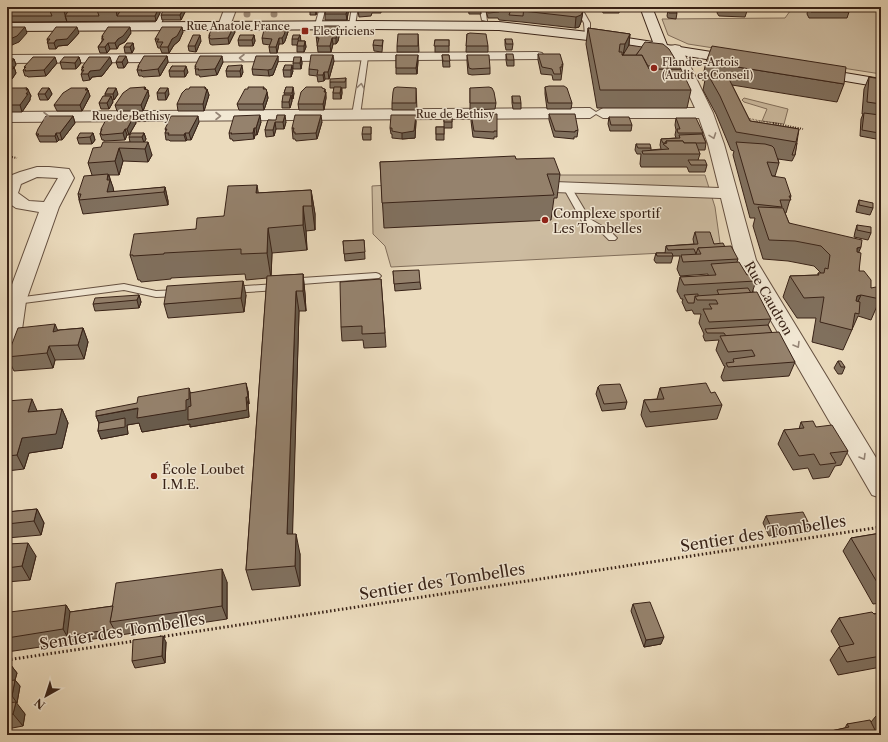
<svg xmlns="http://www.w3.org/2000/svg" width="888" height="742" font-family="'Libre Caslon Text',serif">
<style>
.green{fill:#cdbca1;stroke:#826f5c}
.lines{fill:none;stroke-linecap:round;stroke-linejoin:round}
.lane-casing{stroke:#655040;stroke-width:2}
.street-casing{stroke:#655040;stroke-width:2}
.secondary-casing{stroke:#382217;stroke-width:2}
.path-far2{stroke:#382217;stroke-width:1.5;stroke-dasharray:0.5 1;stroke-linecap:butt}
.path-far1{stroke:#382217;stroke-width:2;stroke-dasharray:1 1.5;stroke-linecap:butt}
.path{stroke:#382217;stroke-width:3;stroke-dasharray:1.5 2.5;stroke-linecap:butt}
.lane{fill:#f2e8d4;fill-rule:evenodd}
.street{fill:#f2e8d4;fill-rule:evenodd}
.secondary{fill:#f2e8d4;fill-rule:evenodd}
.tree{fill:#9d8a75}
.wall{fill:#80705e;stroke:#382217}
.shaded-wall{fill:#685b4c;stroke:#382217}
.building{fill:#95826d;stroke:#382217}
.oneway{stroke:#958576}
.poi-dot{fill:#8f2418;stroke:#f2e8d4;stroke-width:1.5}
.labels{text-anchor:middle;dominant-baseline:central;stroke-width:3;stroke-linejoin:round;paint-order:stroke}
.far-street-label{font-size:11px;fill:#382217;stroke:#f2e8d4}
.far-poi-label{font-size:11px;fill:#382217;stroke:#f2e8d4;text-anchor:start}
.poi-label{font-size:13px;fill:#382217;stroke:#f2e8d4;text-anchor:start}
.street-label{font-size:13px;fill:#382217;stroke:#f2e8d4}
.near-street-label{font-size:16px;fill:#382217;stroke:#f2e8d4}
</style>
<rect width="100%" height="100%" fill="#ebdbbd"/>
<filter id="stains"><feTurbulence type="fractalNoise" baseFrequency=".005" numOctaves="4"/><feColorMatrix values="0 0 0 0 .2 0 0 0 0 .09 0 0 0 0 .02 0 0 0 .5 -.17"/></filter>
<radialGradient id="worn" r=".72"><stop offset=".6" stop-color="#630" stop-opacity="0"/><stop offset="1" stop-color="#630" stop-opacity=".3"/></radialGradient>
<g class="green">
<path d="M793,7H881V74L688,44L668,35L662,19L785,18Z"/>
<path d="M744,98L788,109L784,124L762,121L767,109L744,102L742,100Z"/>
<path d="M550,175H705L715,207L721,250L391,267L385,246L373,234L372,186Z"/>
</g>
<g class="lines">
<g class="lane-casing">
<g id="lane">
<path d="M162,7H168L160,26L155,27L154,26Z"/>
<path d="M320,7H326L321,25L318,27L315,25Z"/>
<path d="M352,7H358L355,25L352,27L349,25Z"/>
<path d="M479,7H485L487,21L482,20Z"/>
<path d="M575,7H581L590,23V37L585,36L584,23Z"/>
<path d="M365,55L368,57L360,115L356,117L352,115L362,57Z"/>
<path d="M567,184L571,187L590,219L609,230L617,238L615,240H609L603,234L583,223L563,187Z"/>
<path d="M376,273L379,274L381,276L379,278L289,285L278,290L231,293L226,290L231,287L276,284L287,279Z"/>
<path d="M124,284L156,291L180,290L185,293L180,296L156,297L124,290L16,304L11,301L16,298Z"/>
</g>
</g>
<g class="street-casing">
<g id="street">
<path d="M225,7H237L230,26L228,29H220L218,26Z"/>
<path d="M675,45L680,46L682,49L713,113L724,144L756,260L881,466V498L872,495L736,260L721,198L554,192L548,191L545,187L548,183L554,182L719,188L708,144L699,118H603L596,114L590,118L7,122V112L590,108L596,112L603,108H695L668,49L670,46Z"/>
<path d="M537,52L542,53L544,56L542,59L7,63V55Z"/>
<path d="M37,167H49L69,169L74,178L59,207L26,301L18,358L15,363L7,365V298L39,212L16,208L7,202V177L20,172ZM37,177L58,178L44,202L29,201L18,193L21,184Z"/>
</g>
</g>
<g class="secondary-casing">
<g id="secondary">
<path d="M640,7H652L667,45L737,56L742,57L744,60L742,63L737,64L588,40L499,30L370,29L7,31V23L370,21L499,22L588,32L653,42Z"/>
<path d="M815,68L881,79V87L810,75L808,72L810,69Z"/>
</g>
</g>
<g class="path-far2">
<path d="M746,118L760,121L753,123"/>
<path d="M760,121L778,124"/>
</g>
<g class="path-far1">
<path d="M773,123L803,129"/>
<path d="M7,156L17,158"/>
</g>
<g class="path">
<path d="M160,637L881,527"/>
<path d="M7,660L135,641"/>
</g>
<use href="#lane" class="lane"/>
<use href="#street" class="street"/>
<use href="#secondary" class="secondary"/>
</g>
<g class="tree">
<circle cx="247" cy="14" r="3.5"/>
<circle cx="274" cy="14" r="3.5"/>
</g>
<g class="wall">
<path d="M7,7H27V8L125,10L143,7H161H159L160,13L156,21L7,22Z"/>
<path d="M211,7H226L225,8H211Z"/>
<path d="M310,7H318L316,15H310Z"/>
<path d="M326,7H349L347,20H325V14Z"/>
<path d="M359,7H381V13H372L371,16L359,17L358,11Z"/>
<path d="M394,7H403L402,9H394Z"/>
<path d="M468,7H481V14H469Z"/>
<path d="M485,7H513L517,8V7H581L583,11L581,22L579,27L575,28L522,22L499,20L498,18H488Z"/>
<path d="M601,7H620L619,13H603Z"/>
<path d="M694,7H720L747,11L745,17L719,16L717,13L718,9H695Z"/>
<path d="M808,9L849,12L847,18H809L807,14Z"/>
<path d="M186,10L181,20H162L161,15Z"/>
<path d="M668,10L677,13L676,19L668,18L667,16Z"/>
<path d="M588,28L630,34L629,45L691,90L687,108H597L586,44Z"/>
<path d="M183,32L179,41L174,45L169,53H162L160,48H158L155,39Z"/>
<path d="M235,32L229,44L212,45L210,44L209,38V35Z"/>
<path d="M288,32L285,41L283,44H279L277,53H270L269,47L270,45L263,44L262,38Z"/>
<path d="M340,32L338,41L336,44H333L331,52H318L316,35Z"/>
<path d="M79,33L68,45L58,46L56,49H49L47,39Z"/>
<path d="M131,33L125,42L119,45L117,49H110L107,53H100L98,47L102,41V36Z"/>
<path d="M418,34L419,52H397V46Z"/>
<path d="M467,34L488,46V52H466Z"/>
<path d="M254,35L255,41L253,46H239L238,40Z"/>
<path d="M300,35V41H305L306,47L304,52H297V45H292V39Z"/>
<path d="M505,39L513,44L512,50H506L505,45Z"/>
<path d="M383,40L382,52L374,51L373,45Z"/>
<rect x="435" y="40" width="14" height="12"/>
<path d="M201,41L196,52L189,51L188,46Z"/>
<path d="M133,43L134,49L132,53H125L124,47Z"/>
<path d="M506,54L514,60V66H507L506,60Z"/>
<path d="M538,54L563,64L561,80H553L552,75L541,74L538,60Z"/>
<path d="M396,55L418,61L417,74H396Z"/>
<path d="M442,55H449L450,67H443Z"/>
<path d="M467,55L490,68V74L472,75L468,74L467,61Z"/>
<path d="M167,56L168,62L160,76L143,77L142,76H139L137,70L138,68V66Z"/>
<path d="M278,56V62L273,75L269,76L253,75L252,69Z"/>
<path d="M79,57L81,63L76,69H62L60,62Z"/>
<path d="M301,57L302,63L301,69H293V63Z"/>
<path d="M7,59H14L16,65L14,67L16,73L12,79H7Z"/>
<path d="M334,61L329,79H325L324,81L318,82L317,76L309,75V69Z"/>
<path d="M116,62H128L124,68H118Z"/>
<path d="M223,62L217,75L200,77L199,75H196L195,66Z"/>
<path d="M706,62L844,84L837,102L732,85L750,121L799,129L795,155L792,161L778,159L779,163L775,176H772L791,196L786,213H785L789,223L859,253V271L871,288L880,299L871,320L858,316L843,350L812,342L816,318H797L783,297L790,276L818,275V273H821L814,266L788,261L763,259L753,226L755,218H750L733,155L734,151L731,150L716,114L703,90L705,80H702Z"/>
<path d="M57,63L46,76L28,77L27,76H25L23,70L25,68L24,67Z"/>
<path d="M112,63L102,76L92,77L90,80L83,81L81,74L82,73V67Z"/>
<path d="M285,65L293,71L291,77H284L283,70Z"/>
<path d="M172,66L188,72L185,77H170L169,71Z"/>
<path d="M228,66L243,72L241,77H227L226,71Z"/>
<path d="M869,77L881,79V109L879,115V133L876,139L860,136L861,119L863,114H862L864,89Z"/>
<path d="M346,78V88H342V93L341,99H333V93L334,88H330V82Z"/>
<path d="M145,87L149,96L143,111H117L115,105Z"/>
<path d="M205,87L209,95L204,111H178L177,104Z"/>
<path d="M264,87V89H266L268,98L264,110H239L237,104Z"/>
<path d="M286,87L294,93L293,99H292V101L290,108H282V102L285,95L284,93Z"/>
<path d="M545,87L572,103L571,109H547L545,94Z"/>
<path d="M27,88L31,96L30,98V100L22,112H7V91Z"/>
<path d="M49,88L52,94L48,100H40L38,94Z"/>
<path d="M108,88L118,94L114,100H112L113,102L109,109H101L99,103L105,96V94Z"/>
<path d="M160,88L169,94L166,100H158L157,93Z"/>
<path d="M322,88L326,92V98L324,110H299L298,104Z"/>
<path d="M416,88L417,110H392V103Z"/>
<path d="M470,88L496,103L495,109L470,110Z"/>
<path d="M87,90L90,96L82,111H57L54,105Z"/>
<path d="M512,96L521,103V109H513L512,103Z"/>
<path d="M452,114V128H444V140H436V127H444V115Z"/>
<path d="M471,114L497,131V137H494V139L473,137L471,121Z"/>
<path d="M549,114L578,130L577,137H574V139L554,137L549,120Z"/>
<path d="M73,116L75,123L62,140H59L57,142H40L36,134Z"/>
<path d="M134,116L136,123L129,135H127L125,140L104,141V140H102L100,134L101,131V129Z"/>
<path d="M609,117L632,125L631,131H610L608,124Z"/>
<path d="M676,118L703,133V135L706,143L705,150H698L700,154L698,160L707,165L705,172H689L687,167H641L640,164L641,154H637L635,150L636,144L651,148V150L661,149L660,145L661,139L676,138L675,135L676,130L675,125Z"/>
<path d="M268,120L286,122L284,129H276L274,136L266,137L265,130Z"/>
<path d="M416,121L415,138L402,139L392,138V134H391L390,128Z"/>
<path d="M199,122L191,140H187L186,141H170L169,140H166L165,133L166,131L165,129Z"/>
<path d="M261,122L257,135H255L254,139L233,141L232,139H230L229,133Z"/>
<path d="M322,122L317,139L296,141L295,139H293L292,128Z"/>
<path d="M371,127V140H363L362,134Z"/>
<path d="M93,133L95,140L92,144H79L77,138Z"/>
<path d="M144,133L146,139L144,142L152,155L148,162L123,161L119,175H109L114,192L165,187L168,201V205L83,214L79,200V199L78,194L92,175L88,163L101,147L130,142L129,137Z"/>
<path d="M516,159L560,174L557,198H554L551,220L384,228L380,162Z"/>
<path d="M311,190L315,214V230L306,231L307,250L272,253L271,276L303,274L305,294L306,311H299L292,534L300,554V586L252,590L246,570L267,278L246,280L245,274L171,278V279L141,282L140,280H138L130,255L196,229L224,216L258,193Z"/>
<path d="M859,200L873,208L870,215L856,212L857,207Z"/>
<path d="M857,225L871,233L868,240L854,237L855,232Z"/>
<path d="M695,232L714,244L725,247L738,259L737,262L747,275L756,281L752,293L771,319L768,325L772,333L795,362L789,376L723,381L721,377L725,366H724L716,350L719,340L705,341L703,336L704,334L699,323L701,314H694L692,310L686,311L682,302L683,299H681L677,291L680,277L708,276V274L680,276L677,269L680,256H673L671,263H656L654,260L656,253H665L666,246L694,244L693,239Z"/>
<path d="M364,240L365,259L345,261L343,241Z"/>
<path d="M393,271L420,282L421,289L395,291Z"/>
<path d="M381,279L386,347L364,348L363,340L342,341L341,327Z"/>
<path d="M139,295L141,302L139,308L95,311L93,304Z"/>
<path d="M246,295L244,312L168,318L164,304Z"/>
<path d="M83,328L88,342L84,359L55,360L53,368L14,371L7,357L58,330Z"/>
<path d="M838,361L845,367L842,374H838L834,368Z"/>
<path d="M598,387L627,402L625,409L602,411L596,394Z"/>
<path d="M660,388L711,393L722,405L717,419L646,427L641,415L644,400L657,399Z"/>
<path d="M248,391L249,404H248L249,417L190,427V424L142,432L139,423L127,425L128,434L101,439L98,431L99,423L96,416L190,393Z"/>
<path d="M7,401L37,411L62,409L68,423L62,448L29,453L24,469L7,471Z"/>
<path d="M801,422L816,427L848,451L841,465L835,466L829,477L813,479L808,468L793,470L778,444L784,430L799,429Z"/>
<path d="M37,509L44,523L41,535L7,538V512Z"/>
<path d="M766,516L809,524L806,531L769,536L763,523Z"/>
<path d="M881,533V603L873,604L843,551L851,538Z"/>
<path d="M7,544L36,556L30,580L7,582Z"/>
<path d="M227,582V619L7,652V624L66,605L70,612L113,606Z"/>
<path d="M633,604L661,644L644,647L631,611Z"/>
<path d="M881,613V667L838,675L830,660L839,647H840L831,631L839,618Z"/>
<path d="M166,642L165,663L135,668L132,661Z"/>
<path d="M7,660L17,673L15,680L20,686L17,703H16L25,714L23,726L7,729Z"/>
<path d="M881,715V735H813L845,728L847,724L871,722L876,716Z"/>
</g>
<g class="shaded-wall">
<path d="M66,7H75L65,16L67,22L64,11Z"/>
<path d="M118,7H124L125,12L117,16L116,10Z"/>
<path d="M159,7L160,13L156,21L155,16Z"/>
<path d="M184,7H186V10L181,20L180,15Z"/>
<path d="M316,7H318L316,15L315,9Z"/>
<path d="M348,7H349L347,20L346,14Z"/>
<path d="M583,11L581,22L579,27L575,28L576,17Z"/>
<path d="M234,26L235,32L229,44L228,38Z"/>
<path d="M287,26L288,32L285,41L283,44L282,38Z"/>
<path d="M339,26L340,32L338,41L336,44V38Z"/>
<path d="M25,27L27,33L19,42L12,45L8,50H7V43L10,39Z"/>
<path d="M77,27L79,33L68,45L58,46L56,49L54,43L56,40Z"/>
<path d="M130,27L131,33L125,42L119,45L117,49L115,43L118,39Z"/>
<path d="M182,27L183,32L179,41L174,45L169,53L168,47L172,39Z"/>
<path d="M630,34L628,51L622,61L625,44Z"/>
<path d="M200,35L201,41L196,52L195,46Z"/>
<path d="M254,35L255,41L253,46L252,40Z"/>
<path d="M300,35L301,41L299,45L298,39Z"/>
<path d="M279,38V44L277,53L276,47Z"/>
<path d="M332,38L333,44L331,52L330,46Z"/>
<path d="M305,41L306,47L304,52V46Z"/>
<path d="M108,43L110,49L107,53L105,47Z"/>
<path d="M133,43L134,49L132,53L130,47Z"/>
<path d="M333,55L334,61L329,79L328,72Z"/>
<path d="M418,55V61L417,74L416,68Z"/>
<path d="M126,56L128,62L124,68L122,62Z"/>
<path d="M167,56L168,62L160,76L158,69Z"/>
<path d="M222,56L223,62L217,75L215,69Z"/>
<path d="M278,56V62L273,75L269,76L268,70Z"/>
<path d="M55,57L57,63L46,76L44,70Z"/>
<path d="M79,57L81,63L76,69L75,63Z"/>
<path d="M110,57L112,63L102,76L92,77L90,80L88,74L90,71Z"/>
<path d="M301,57L302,63L301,69L300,63Z"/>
<path d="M14,59L16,65L13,69L14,67L16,73L12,79L10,72L11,71L9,65Z"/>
<path d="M242,65L243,72L241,77L240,71Z"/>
<path d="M292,65L293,71L291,77V70Z"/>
<path d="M186,66L188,72L185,77L184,71Z"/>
<path d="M324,72L325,79L324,81L323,75Z"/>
<path d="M145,87L147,93L148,90L149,96L143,111L141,105L144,89Z"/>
<path d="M205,87L206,93L207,89L209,95L204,111L203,104Z"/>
<path d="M293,87L294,93L293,99L292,93Z"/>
<path d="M341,87L342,93L341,99L340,93Z"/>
<path d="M27,88L31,96L30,98V100L22,112L20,105L26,90Z"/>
<path d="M49,88L52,94L48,100L45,94Z"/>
<path d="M87,88L88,91V90L90,96L82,111L80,105Z"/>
<path d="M116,88L118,94L114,100L113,94Z"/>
<path d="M168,88L169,94L166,100L165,93Z"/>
<path d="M325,89L326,98L324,110L323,104Z"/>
<path d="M267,92L268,98L264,110L263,104Z"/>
<path d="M291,95L292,101L290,108L289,102Z"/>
<path d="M111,96L113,102L109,109L107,103Z"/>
<path d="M260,115L261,122L257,135L256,128Z"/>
<path d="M285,115L286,122L284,129L283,122Z"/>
<path d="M321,115L322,122L317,139L316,133Z"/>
<path d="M416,115V121L415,138L402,139V133Z"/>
<path d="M73,116L75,123L62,140L60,133Z"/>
<path d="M134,116L136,123L129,135L127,129Z"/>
<path d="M198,116L199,122L191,140L189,133Z"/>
<path d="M275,122L276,129L274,136L273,130Z"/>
<path d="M254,128L255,135L254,139L253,133Z"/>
<path d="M125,129L127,135L125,140L123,133Z"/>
<path d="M56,133L59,140L57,142L55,136Z"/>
<path d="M93,133L95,140L92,144L90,137Z"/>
<path d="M144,133L146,139L144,143L142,137Z"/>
<path d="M185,133L187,140L186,141L184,135Z"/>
<path d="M148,142L152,155L148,162L145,149Z"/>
<path d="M119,148L123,161L119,175L115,161Z"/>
<path d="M108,174L113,187L114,193L107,192V180Z"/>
<path d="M257,185L261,209L256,193Z"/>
<path d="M165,187L168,201V205L164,192Z"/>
<path d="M311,190L315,214V230L312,206Z"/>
<path d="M303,206L306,231L307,250L303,225Z"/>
<path d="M7,227L9,233L7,238Z"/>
<path d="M268,228L272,253L271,278L267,253Z"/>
<path d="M861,247L853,266L857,248Z"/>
<path d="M303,274L305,294L306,311L303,291Z"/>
<path d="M243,281L246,295L244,312L241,298Z"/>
<path d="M296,291L299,311L292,554L287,534Z"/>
<path d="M139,295L141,302L139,308L137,300Z"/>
<path d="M861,295L852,315L857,296Z"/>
<path d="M55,324L61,338L53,332Z"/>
<path d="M83,328L88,342L84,359L78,345Z"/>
<path d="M49,346L55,360L53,368L47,353Z"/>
<path d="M246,383L248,391L249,404Z"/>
<path d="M189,388L193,402L246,397L248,404L249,417L190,427V424L142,432L139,423L127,425L128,434L101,439L98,431L102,430L96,416L186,400Z"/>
<path d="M32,399L38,413L28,412Z"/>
<path d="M62,409L68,423L62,448L29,453L24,469L17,455L22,438Z"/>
<path d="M37,509L44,523L41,535L34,521Z"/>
<path d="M296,534L300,554V586L295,566Z"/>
<path d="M28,543L36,556L30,580L22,566Z"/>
<path d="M222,569L227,582V619L222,606Z"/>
<path d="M66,605L74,618L67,636L63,629Z"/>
<path d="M163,636L166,642L165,663L162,656Z"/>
<path d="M664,637L661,644L644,647L646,640Z"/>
<path d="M7,660L17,673L13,687L7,679Z"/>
<path d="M15,680L20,686L17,703L12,696Z"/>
<path d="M16,702L25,714L23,726L13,714Z"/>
</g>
<g class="building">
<path d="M13,7H24V8L53,7L50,11L52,16H7V10L9,8H13Z"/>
<path d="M53,7H66L64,11H50Z"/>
<path d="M71,7H99L97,10L99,16H65Z"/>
<path d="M99,7H118L116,10H97Z"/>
<path d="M129,7H159L155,16H117L121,10H127Z"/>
<path d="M165,7H184L180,15H161Z"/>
<path d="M310,7H316L315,9H310Z"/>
<path d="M326,7H348L346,14H325Z"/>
<path d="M359,7H371V10L358,11Z"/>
<rect x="469" y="7" width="12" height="1"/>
<path d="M486,7H497L499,12L488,13Z"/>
<path d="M499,7H511L510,10L500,9Z"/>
<path d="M512,7L517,8V7H524L523,16L509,15Z"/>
<path d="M524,7H581L583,11L581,15L576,17L523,11Z"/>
<path d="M603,7H620V8Z"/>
<path d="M718,7L745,8L747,11H720Z"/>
<path d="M808,9L846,10L849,12H811Z"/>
<path d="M668,10H676L677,13H669Z"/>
<path d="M213,26H234L228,38L211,39L209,38L210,35H209Z"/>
<path d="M265,26H287L284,35L282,38H279L276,47H269L272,39L262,38Z"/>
<path d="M318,26H339L337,35L336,38H332L330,46H317L319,38H317V35H316Z"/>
<path d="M7,27H25L17,36L10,39L7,43Z"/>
<path d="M56,27H77L67,39L56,40L54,43H47L50,39H47Z"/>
<path d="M108,27H130L123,36L118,39L115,43H108L105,47H98L104,39H102L103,36H102Z"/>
<path d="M162,27H182L177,36L172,39L168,47H160L163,42H157L159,39H155Z"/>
<path d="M588,28L630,34L625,44H620L619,52H622V55H642L649,69H681L691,90H600Z"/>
<path d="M470,33L486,34L488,46H466L467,34Z"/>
<path d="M398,34H418V46H397Z"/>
<path d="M193,35H200L195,46H188Z"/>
<path d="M240,35H254L252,40H238Z"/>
<path d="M293,35H300L298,39H292Z"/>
<path d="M505,39H512L513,44H506Z"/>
<path d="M374,40H383L382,46L373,45Z"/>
<path d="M435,40H449V46H434Z"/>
<path d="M298,41H305L304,46H297Z"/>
<path d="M645,42L663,44L669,49L681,69H659L657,66H648L642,55H636Z"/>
<path d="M127,43H133L130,47H124Z"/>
<path d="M629,45L642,47L636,55H622H623Z"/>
<path d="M712,46L846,67L844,84L706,62Z"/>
<path d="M506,54H513L514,60H507Z"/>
<path d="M538,54H560L563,64H562V67H560L561,74H554L552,69L542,67Z"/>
<path d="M311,55H333L328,72H324L323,75H317L318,70L309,69Z"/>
<path d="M396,55H418L416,68H396Z"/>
<path d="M442,55H449L450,61H443Z"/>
<path d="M467,55H489L490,68L472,69L469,68Z"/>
<path d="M119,56H126L122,62H116Z"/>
<path d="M144,56H167L158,69L141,71L142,70H137L139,66H138Z"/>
<path d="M200,56H222L215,69L198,70L199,69H195L196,66H195Z"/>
<path d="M256,56H278L272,69L268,70L252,69Z"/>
<path d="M33,57H55L44,70L25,71L26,70H23L26,67H24Z"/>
<path d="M64,57H79L75,63L60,62Z"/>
<path d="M89,57H110L100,70L90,71L88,74H81L84,70H81L84,67H82Z"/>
<path d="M294,57H301L300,63H293Z"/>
<path d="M7,59H14L9,65H7Z"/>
<path d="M242,65L240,71H226L228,66Z"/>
<path d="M285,65H292L291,70H283Z"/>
<path d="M172,66H186L184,71H169Z"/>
<path d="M7,67H14L10,72H7Z"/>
<path d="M707,73H721L727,75L750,121L799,129L796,142L736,132L720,96Z"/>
<path d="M869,77L881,79V104L867,102Z"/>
<path d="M346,78L345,82H330V79Z"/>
<path d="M549,86H564L567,88L572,103H548L545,87Z"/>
<path d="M145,87L144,89L148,90L141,105H115L123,93L130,88Z"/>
<path d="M190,87H205V89H207L203,104H177L182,93L186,89H189Z"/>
<path d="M248,87H264L263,89H266L267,92L263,104H237L245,89H248Z"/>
<path d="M286,87H293L292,93H284Z"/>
<path d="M306,87H322V88L325,89L324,92H326L323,104H298L301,92Z"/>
<path d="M334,87H341L340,93H333Z"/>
<path d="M397,87L416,88V103H392L393,92L394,88Z"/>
<path d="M489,87L492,88L494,92L496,103H470V88Z"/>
<path d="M11,88H27L26,90H29L26,94H28L20,105H7V91Z"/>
<path d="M42,88H49L45,94H38Z"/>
<path d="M71,88H87L85,90H88L80,105H54L63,93Z"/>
<path d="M108,88H116L113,94H105Z"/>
<path d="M160,88H168L165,93H157Z"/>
<path d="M283,95H291L289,102H282Z"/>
<path d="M103,96H111L107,103H99Z"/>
<path d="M512,96H520L521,103H513Z"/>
<path d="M864,113L880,115L879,133L862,130Z"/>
<path d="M452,114V122H444V115Z"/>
<path d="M471,114H497V131H494V132L474,131Z"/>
<path d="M549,114H575L578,130L575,131V132L555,131Z"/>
<path d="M260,115L256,128H254L253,133L231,134L232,133H229L234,116Z"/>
<path d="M277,115H285L283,122H275L273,130H265L268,120H276Z"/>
<path d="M295,115H321L316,133L295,134V132H293L294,128H292Z"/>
<path d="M391,115H416L414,131L402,133L392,131V128H390Z"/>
<path d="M46,116H73L60,133H56L55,136H37L39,134H36L38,129Z"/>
<path d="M108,116H134L127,129H125L123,133L102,135V134H100L102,129H101Z"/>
<path d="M171,116H198L189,133H185L184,135H168L169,133H165L167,129H165Z"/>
<path d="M609,117H629L632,125H611Z"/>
<path d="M676,118H696L703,133H678L677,129H680Z"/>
<path d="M363,127H371V134H362Z"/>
<rect x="436" y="127" width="8" height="7"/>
<path d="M80,133H93L90,137L77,138Z"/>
<path d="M131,133H144L142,137H129Z"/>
<path d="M702,134L706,143H684L683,141H666L665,143H663L661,139L680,138L679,135Z"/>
<path d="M666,141H683L684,143H696L700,154H643L642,151L669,149L663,144L667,143Z"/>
<path d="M103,142H148L145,149L119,148L115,161L88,163L93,148L101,147Z"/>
<path d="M736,142L765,144L772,146L774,148L779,163L767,162L772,176L785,178L791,196H789L791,200H780L782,207L754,204Z"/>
<path d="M796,143H797L795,155H792Z"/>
<path d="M636,144H650L651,148H638Z"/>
<path d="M515,156L516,159L554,158L560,174H547L554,195L382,203L380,162Z"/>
<path d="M688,160H705L707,165H691Z"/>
<path d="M108,174L107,180H110L107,192L165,187L164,192L79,200L81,194H78L84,176Z"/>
<path d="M257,185L256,193L311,190L312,206H303V225L268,228L267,253L241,254V249L164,253V254L133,256V255H130L134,234L196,229L197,218L224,216L228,186Z"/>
<path d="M859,200L873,203V208L859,205Z"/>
<path d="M758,207L783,208L789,223L862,240L861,247L857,248V252L861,253L859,271H864L871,280V288L876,287L880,292V299L861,295L857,296L856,301L860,302L859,314L855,313L852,330L820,322L824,297L804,298L790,276L819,275L818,273H824L825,268L828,269L830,255L821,246L795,241L769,240Z"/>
<path d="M857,225L871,227V233L857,230Z"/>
<path d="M695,232H710L714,244L723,243L725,247L698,248L696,254L694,249L668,250L666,246L698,244Z"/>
<path d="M364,240L365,252L344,254L343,241Z"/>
<path d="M731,246L738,259L683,262L681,255L701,254L698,248Z"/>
<path d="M656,253H672L673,256H657Z"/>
<path d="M739,262L747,275L752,274L756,281L684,285L680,277L716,275L711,264Z"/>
<path d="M419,270L420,282L394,284L393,271Z"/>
<path d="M303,274V291H296L287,534H296L295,566L246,570L267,276Z"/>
<path d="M381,279L385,333L362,334V326L341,327L340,282Z"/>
<path d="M243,281L241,298L164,304L167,286Z"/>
<path d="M748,288L751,293L719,295L717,290Z"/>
<path d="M757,292L771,319L709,322L703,309H712L709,304H718L716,300H697L695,296Z"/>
<path d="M698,294V296H695L694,303H688L684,295Z"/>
<path d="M139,295L137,300L93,304L95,298Z"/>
<path d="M55,324L53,332L60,330L83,328L78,345L49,346L47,353L7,357L18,328Z"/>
<path d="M768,325L772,333L726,336L724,333H707L705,329Z"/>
<path d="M779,332L795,362L728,367L726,363L734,362L733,359L755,356L752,350L728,352L720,336Z"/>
<path d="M838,361H841L845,367H841Z"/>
<path d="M246,383L248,397H246L247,410L188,420V407L191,406L190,393Z"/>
<path d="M706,383L711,393L715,392L722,405L650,412L644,400L664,399L660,388Z"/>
<path d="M620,384L627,402L604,404L598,387L600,385Z"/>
<path d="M189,388V399L186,400V410L137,418L138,408L96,416V411L137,403L138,397Z"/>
<path d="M32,399L28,412L62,409L56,434L22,438L17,455L7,456V401Z"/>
<path d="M125,418V427L98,431L99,423Z"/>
<path d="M813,421L816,427L832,425L848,451L830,453L836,463L820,465L814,454L799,456L784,430L804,428L801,422Z"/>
<path d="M37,509L34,521L7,524V512Z"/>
<path d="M803,512L809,524L772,529L766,516Z"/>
<path d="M881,533V589L851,538Z"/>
<path d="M28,543L22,566L7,568V544Z"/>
<path d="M222,569V606L110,622L116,583Z"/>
<path d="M650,602L664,637L646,640L633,604Z"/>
<path d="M66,605L63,629L7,638V624L10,612Z"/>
<path d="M113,606L110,622L114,629L67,636L70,612Z"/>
<path d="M872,612L874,614L881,613V656L847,662L839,647L854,644L839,618Z"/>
<path d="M163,636L162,656L132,661L133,640Z"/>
<path d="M15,680L12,696L7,697V681Z"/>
<path d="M16,702L13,714L7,715V703Z"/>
<path d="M881,715V728L876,716Z"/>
<path d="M870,720L877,734L871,735H813L849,727L847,724Z"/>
</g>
<defs><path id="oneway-chevron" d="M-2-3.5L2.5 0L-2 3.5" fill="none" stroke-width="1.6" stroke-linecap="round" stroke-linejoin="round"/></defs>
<g class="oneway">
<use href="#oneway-chevron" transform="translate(242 58) rotate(180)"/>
<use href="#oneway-chevron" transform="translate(361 86) rotate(-81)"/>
<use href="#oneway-chevron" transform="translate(46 116)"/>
<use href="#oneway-chevron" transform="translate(218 116)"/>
<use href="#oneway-chevron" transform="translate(713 136) rotate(70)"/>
<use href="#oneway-chevron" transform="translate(797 345) rotate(59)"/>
<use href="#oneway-chevron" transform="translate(863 457) rotate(59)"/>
</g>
<g class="poi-dot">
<rect x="301" y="27" width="8" height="8" rx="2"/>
<circle cx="654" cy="68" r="4"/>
<circle cx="545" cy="220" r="4"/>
<circle cx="154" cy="476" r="4"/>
</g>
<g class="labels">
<g class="far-street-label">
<text x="238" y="26">Rue Anatole France</text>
<text x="455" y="114">Rue de Bethisy</text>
<text x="131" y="116">Rue de Bethisy</text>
</g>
<g class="far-poi-label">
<text x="313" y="31">Electriciens</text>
<text x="662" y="62">Flandre-Artois<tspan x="662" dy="13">(Audit et Conseil)</tspan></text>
</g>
<g class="poi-label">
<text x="553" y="213">Complexe sportif<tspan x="553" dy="15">Les Tombelles</tspan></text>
<text x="162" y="469">École Loubet<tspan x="162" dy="15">I.M.E.</tspan></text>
</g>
<g class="street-label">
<text transform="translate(769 298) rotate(60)">Rue Caudron</text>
</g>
<g class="near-street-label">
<text transform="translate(763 533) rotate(-9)">Sentier des Tombelles</text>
<text transform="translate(442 581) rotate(-9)">Sentier des Tombelles</text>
<text transform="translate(122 631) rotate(-9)">Sentier des Tombelles</text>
</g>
</g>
<rect width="888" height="742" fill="none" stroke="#ebdbbd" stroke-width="24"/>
<rect x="8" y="8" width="872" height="726" fill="none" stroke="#382217" stroke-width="2"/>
<rect x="12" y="12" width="864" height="718" fill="none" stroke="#382217"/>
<g transform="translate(46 696) rotate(219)" stroke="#f2e8d4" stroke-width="3" paint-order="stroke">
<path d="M0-3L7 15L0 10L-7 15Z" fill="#382217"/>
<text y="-6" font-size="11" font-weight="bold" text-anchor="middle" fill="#382217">N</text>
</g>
<rect width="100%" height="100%" filter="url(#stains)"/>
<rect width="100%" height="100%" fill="url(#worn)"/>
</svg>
